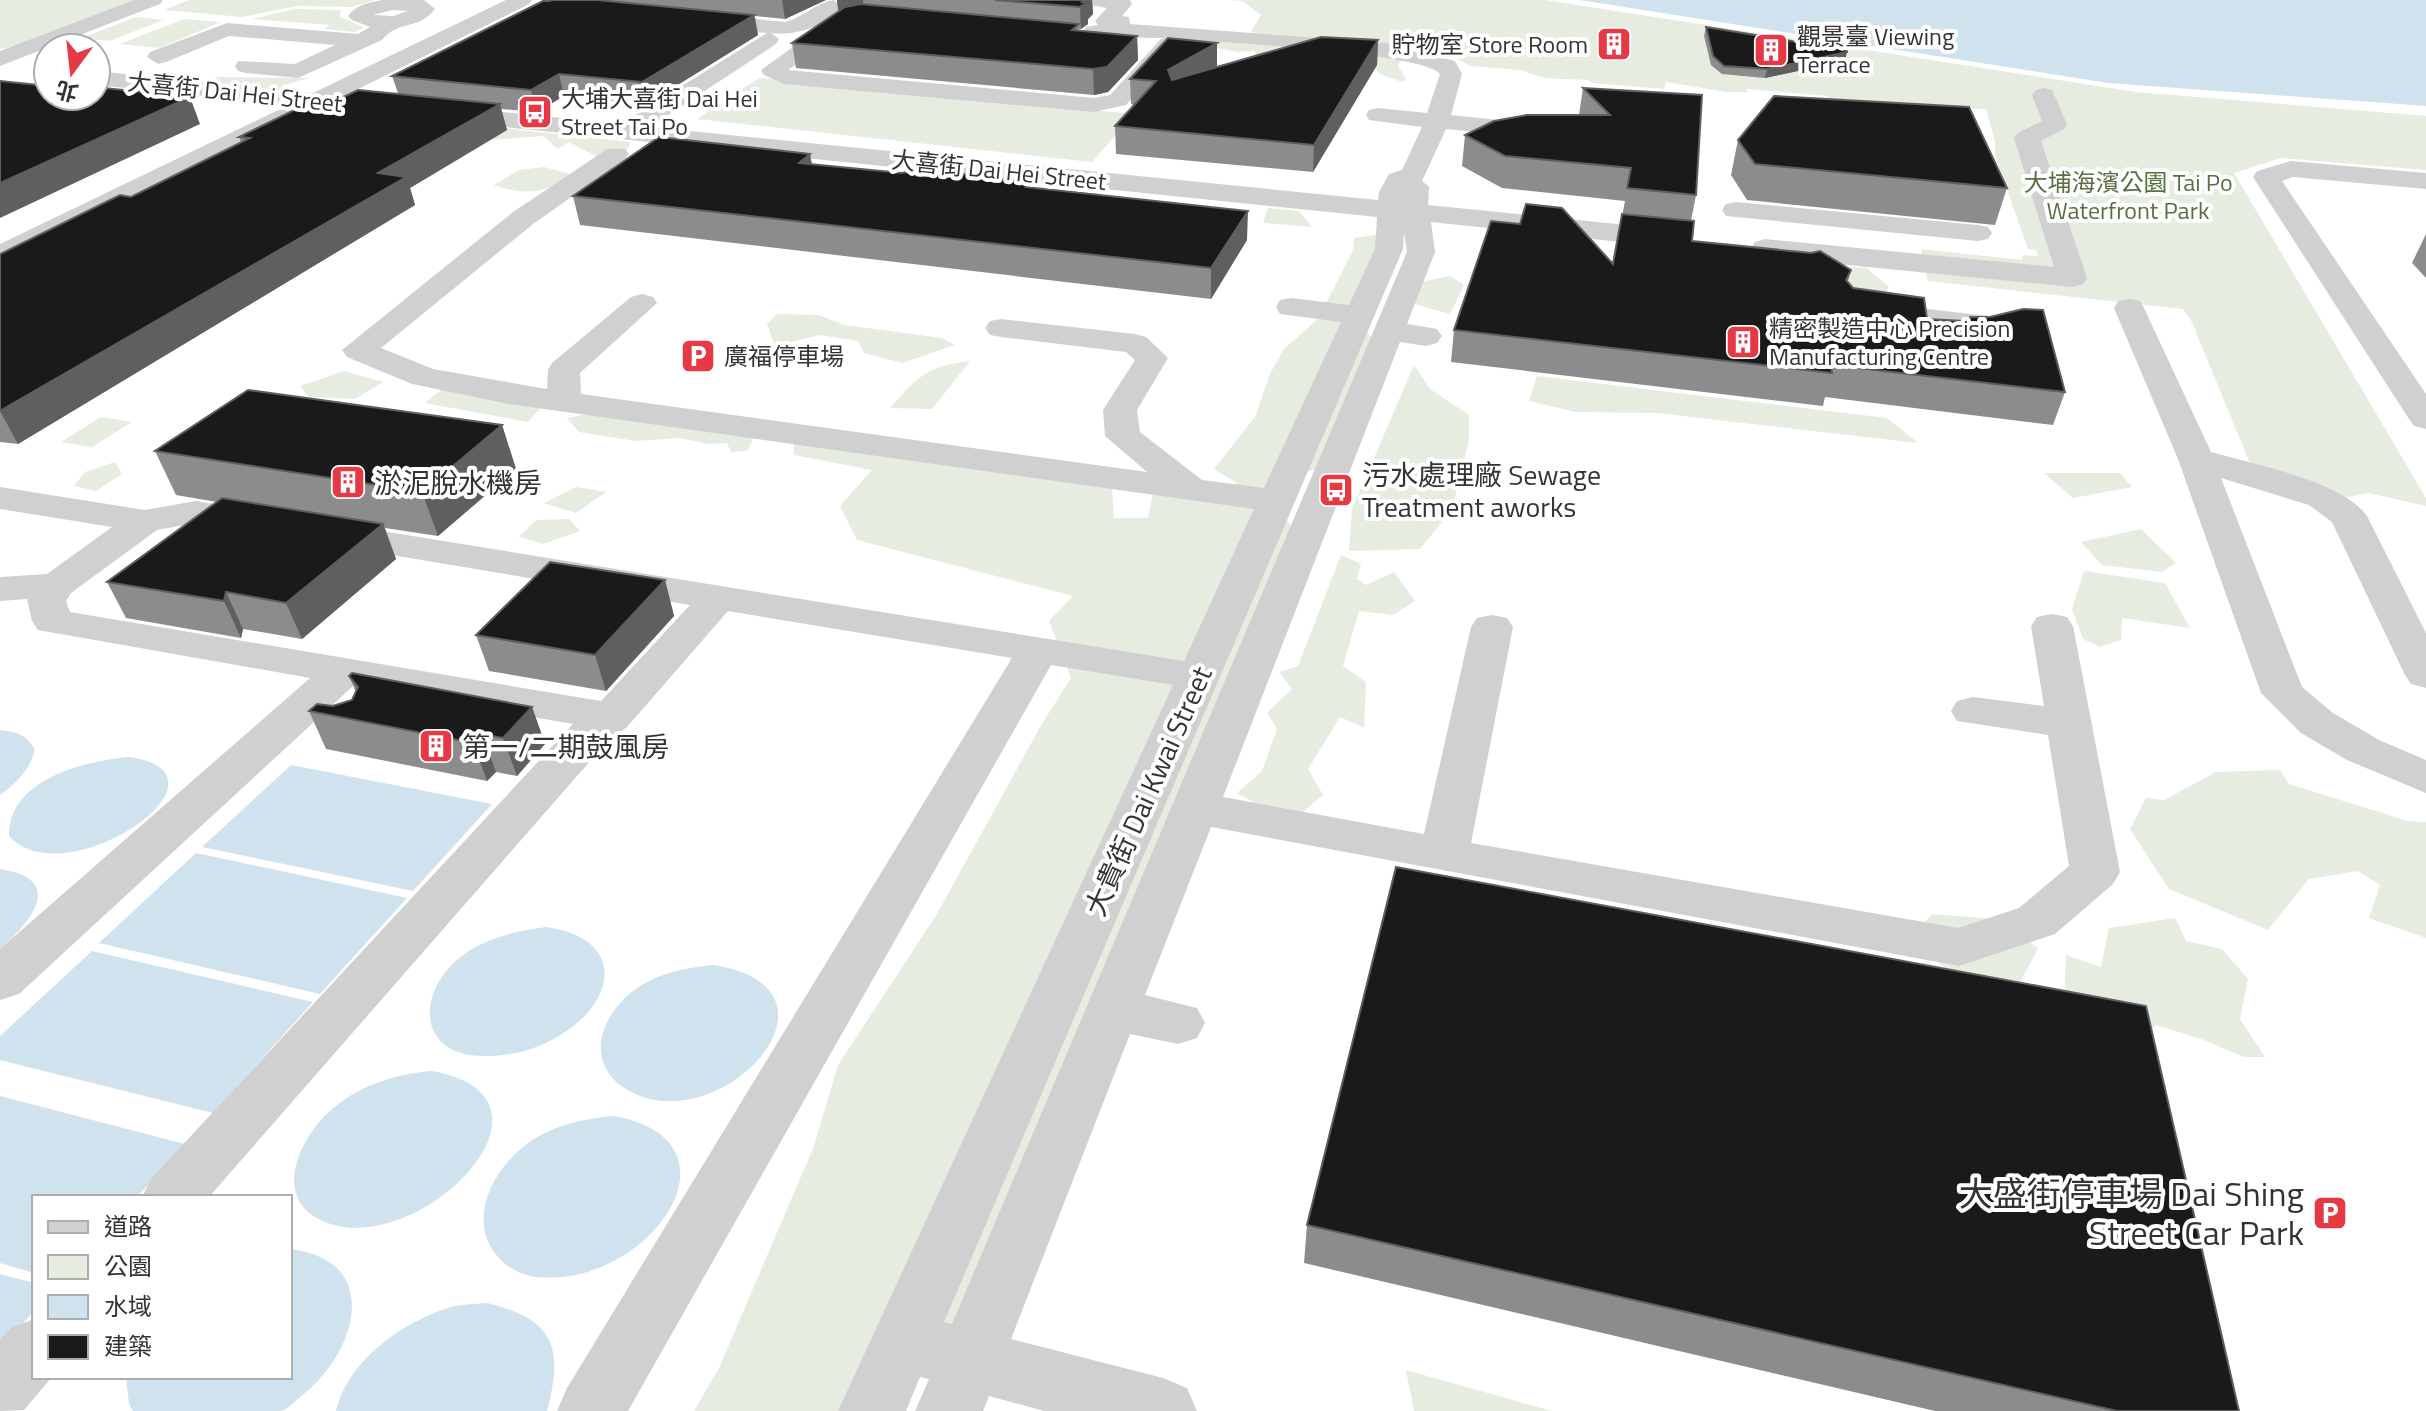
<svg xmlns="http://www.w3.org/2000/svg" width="2426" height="1411" font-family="'Titillium Web','Noto Sans TC',sans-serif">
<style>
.green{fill:#e6ecdf}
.water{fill:#cfe2ee}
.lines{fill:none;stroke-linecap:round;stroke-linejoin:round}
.minor{fill:#d0d0d0;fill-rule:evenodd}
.wall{fill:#8c8c8c}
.shaded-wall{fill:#5f5f5f}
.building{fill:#1a1a1a;stroke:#5f5f5f;stroke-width:2}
.labels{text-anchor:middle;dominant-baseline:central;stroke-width:8;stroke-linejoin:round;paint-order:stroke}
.far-poi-label{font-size:24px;fill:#333;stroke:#fff;text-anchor:start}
.far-street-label{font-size:24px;fill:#333;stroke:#fff}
.far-park-label{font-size:24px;fill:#56703f;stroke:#fff}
.poi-label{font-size:28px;fill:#333;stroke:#fff;text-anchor:start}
.street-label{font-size:28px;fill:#333;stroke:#fff}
.near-poi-label{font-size:34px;fill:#333;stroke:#fff;text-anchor:end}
</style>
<rect width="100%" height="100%" fill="#fff"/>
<g class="green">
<path d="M0,0H147L24,44L0,49Z"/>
<path d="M189,0H375L352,7L297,6L242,17L164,10Z"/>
<path d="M1228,0H1545L2136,92L2426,116V170L2281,158L2234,173L2426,498V506L2369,493L2340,499L2290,496L2249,461L2190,318L2183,309L1928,281L1921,249L2022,260L2023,255L2038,256L2036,250L2028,249L1995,155V141L1986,109L1881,106L1827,98L1829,96L1747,89V92H1726L1666,82L1664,89L1592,83L1588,80L1545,78L1520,70L1471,66L1444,52L1441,53L1443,49L1424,45L1376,55L1401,60L1398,66L1406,79L1402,82L1382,75L1366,63L1255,57V51L1238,52L1200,45L1216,41L1283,44L1251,31L1261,15L1242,1Z"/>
<path d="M295,9L341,10L340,17L364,27L355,32L324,29L330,25L252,19Z"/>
<path d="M136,17L163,20L110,41L82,38Z"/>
<path d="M184,19L221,22L159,48L120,44Z"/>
<path d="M216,77L310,78L280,86L296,89L276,98L186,91Z"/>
<path d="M759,78L1134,114L1092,162L697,119Z"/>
<path d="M391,116L631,142L621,161L594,155L569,142L557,149L544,136L475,141Z"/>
<path d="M544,167L574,175C545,192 528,197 494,185L519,170Z"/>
<path d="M1268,208L1299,211L1312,227L1263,223Z"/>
<path d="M1387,233L1359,323L1379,345L1336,461L1276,484L1271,502L1309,546L1012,1314L905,1366L885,1411H694L719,1368L814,1146L838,1065L937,914L1040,727L1071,678L1049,621L1073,596L857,540L840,506L872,470L794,455V435L1112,488L1114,518H1148L1154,488L1222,493L1237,483L1214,469L1255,417L1270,374L1284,349L1318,319L1353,250L1354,238Z"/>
<path d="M1839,266L1867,268L1889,287L1882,297L1860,300L1842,279Z"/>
<path d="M1450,276L1464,285L1450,314L1410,303L1420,282Z"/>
<path d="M777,314L819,315L844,325L942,338L955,345L902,363L864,353L858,341L820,335L775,346L767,324Z"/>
<path d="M970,361L932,409L890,408C918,376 927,366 970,361Z"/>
<path d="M1414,365L1430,389L1469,415V440L1452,510L1420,549L1349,551L1352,509Z"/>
<path d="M344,371L383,382L355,399L309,397L300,386Z"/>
<path d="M1537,376L1887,418L1918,443L1657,413L1576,412L1529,401Z"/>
<path d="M447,385L547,401L528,422L425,403Z"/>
<path d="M606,410L756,433L747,451L731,452L727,443L708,444L680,438L636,441L579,432L567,418Z"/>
<path d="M101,417L132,422L92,447L61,442Z"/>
<path d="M115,462L122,474L96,491L74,486L85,472Z"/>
<path d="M2044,473H2120L2132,487L2073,498Z"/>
<path d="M576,487L606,492L576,513L544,503Z"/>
<path d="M569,519L580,531L543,544L519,537L536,520Z"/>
<path d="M2141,529L2176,563L2162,572L2102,565L2081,542Z"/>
<path d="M1341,555L1361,564L1357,579L1366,585L1394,572L1415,601L1393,615L1359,611L1343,666L1366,682L1364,728L1340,717L1308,769L1323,795L1297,817L1274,814L1237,793L1262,771L1277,729L1267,713L1292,689L1279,672L1298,666Z"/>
<path d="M2084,571L2165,583L2190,628L2122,618L2121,640L2100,647L2083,639L2072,609Z"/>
<path d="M2280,770L2289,784L2408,821L2426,822V938L2369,918L2380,885L2358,871L2309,879L2268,930L2169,889L2130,829L2146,798L2164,800L2216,772Z"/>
<path d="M1932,914L1997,919L2038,948L2009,1004L1963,981L1927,954L1923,924Z"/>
<path d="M2175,918L2186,941L2222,949L2248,979L2240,1019L2265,1057H2243L2204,1040L2156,1025L2141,1039L2064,1007L2066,955L2101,967L2109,928Z"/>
<path d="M1406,1370L1552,1411H1414Z"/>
</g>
<g class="water">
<path d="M1580,0H2426V106L2108,83Z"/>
<path d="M0,730C17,732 27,735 35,750C29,771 17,782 0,795Z"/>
<path d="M129,757C248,774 64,899 9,836C8,779 85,761 129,757Z"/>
<path d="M291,765L492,804L413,891L202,847Z"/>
<path d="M196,853L407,898L320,994L99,943Z"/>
<path d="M0,869C66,879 32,921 0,949Z"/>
<path d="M546,927C625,938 619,1000 559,1036C536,1050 511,1056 484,1056C413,1056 417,986 466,953C490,937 517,931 546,927Z"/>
<path d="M92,951L313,1002L213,1113L0,1060V1036Z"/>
<path d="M714,965C853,988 736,1124 646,1098C587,1080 589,1026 633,991C657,973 684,968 714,965Z"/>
<path d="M432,1071C574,1096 433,1246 338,1226C263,1209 298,1132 341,1102C369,1082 399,1074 432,1071Z"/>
<path d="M0,1096L185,1144L137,1197H34V1273L0,1263Z"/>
<path d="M614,1116C752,1141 649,1289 536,1277C523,1276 508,1268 499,1258C467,1223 490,1174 523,1147C549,1126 581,1119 614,1116Z"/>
<path d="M290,1249C382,1260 358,1349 305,1393C298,1398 289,1409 281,1411C268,1411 251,1411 238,1411C203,1411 168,1411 133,1411L129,1404L126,1377H290Z"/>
<path d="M0,1274L34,1283V1311L0,1349Z"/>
<path d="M487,1303C554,1319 564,1347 547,1411H336C348,1360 404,1321 451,1307C462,1304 475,1304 487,1303Z"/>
</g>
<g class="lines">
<g class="minor">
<path d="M134,0H163L160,4L0,66V51Z"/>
<path d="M382,0H424L435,9C418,31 399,19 382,40L298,78L246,73L238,71L235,66L238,61L295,64L335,45L229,36L166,62L158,64L147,57L150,52L227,23L358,34L370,27L352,20L348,16C357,4 368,3 382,0ZM392,10L408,11L393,16L373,15Z"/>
<path d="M506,0H532L529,4L344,96L621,124L767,33L588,16L572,8L569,0L785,22C803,18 815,3 833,0L842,6C825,27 797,36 771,33L779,39L776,44L650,127L1378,200L1379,192L1389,174L1402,170L1422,127L1369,120L1366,115L1369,110L1378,108L1427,113L1440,74C1423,52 1214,42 1175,39L1180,44L1177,49L1126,105L1094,112L784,84L764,75L761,70L835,17H851L854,22L851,27L788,70L1094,98L1110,95L1161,39L1166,38L1086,37L1083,32L1086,27L1098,25L1095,21L1107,8L1085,4L1082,0H1130L1132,4L1122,16L1129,17L1130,24L1385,43L1455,61L1462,74L1451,115L1545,125L1554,127L1557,132L1554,137L1545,139L1446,129L1422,181L1429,187L1428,205L1677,230L1687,233L1691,239L1687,245L1677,248L1431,222L1435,252L1407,324L1437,329L1442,336L1437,343L1426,346L1400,342L1223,797L1424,834L1471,627L1477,618L1492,615L1507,618L1513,627L1471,843L1958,928L2019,908L2069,866L2048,735L1957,721L1951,711L1957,701L1973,697L2044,706L2031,626L2037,617L2052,614L2067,617L2073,626L2120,872L2113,884L2055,934L1959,966L1211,827L1145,995L1197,1008L1205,1023L1197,1038L1178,1044L1130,1034L1011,1339L1163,1378L1187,1388L1197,1411H1044L989,1396L983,1411H915L929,1379L920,1377L906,1411H838L1173,685L1051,665L628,1411H557L567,1388L1012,658L728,611L627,727L605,744L209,1197H142L151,1179L573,724L353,686L19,994L0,1000V949L310,678L38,630L32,621L27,599L0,601V577L47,574L112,527L0,509V487L145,510L196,501L274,514L280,522L274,530L261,533L196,523L157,530L71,593L66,601L70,612L601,701L690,605L332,545L318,542L313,534L318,526L332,523L1184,661L1254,509L509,404L412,384L347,357L342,350L513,212L607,149H625L629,154L625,159L533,224L381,348L433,369L547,389L548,370L552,363L631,297L642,294L653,297L657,303L580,373L581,394L1147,472L1105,436L1103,410L1135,360L1126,352L1001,337L990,335L985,328L990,321L1001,319L1135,334L1146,337L1168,358L1137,410L1140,432L1202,480L1264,488L1341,322L1280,314L1276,307L1280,300L1291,298L1349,305L1375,249L1377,217L320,108L0,264V244L289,105L96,85V71L313,93ZM1404,232L1407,252L952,1324L944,1322L1403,249Z"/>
<path d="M2044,88L2052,90L2067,124L2064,129L2041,141L2087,278L2083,284L2072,287L1765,257L1755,254L1751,248L1755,242L1765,239L2054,267L2014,138L2018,133L2042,121L2032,95L2036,90Z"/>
<path d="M2291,161L2426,173V189L2293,177L2282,181L2426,394V429L2414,426L2409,419L2253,177L2257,171Z"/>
<path d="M1736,202L1978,225L1988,227L1992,233L1988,239L1978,241L1726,216L1722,210L1726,204Z"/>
<path d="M2129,299L2140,301L2144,308L2211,452C2252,464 2343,481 2367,516L2426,633V688L2411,684L2405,675L2332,522L2309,505L2221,478L2302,687L2333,713L2379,740L2426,760V793L2347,760L2301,733L2261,693L2178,459L2114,308L2118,301Z"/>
<path d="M1867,302L2006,318L2017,320L2022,327L2017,334L2006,336L1856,318L1852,311L1856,304Z"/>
<path d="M34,1319V1377H52L24,1410L0,1411V1340L11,1328Z"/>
</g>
</g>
<g class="wall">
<path d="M599,0H826L785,19L755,16L758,35L647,104L564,96L537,112L501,109L507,130L410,188L415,205L18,444L0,442V254L131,197L241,142L239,137L331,103L398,93L392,76Z"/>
<path d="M837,0H1092L1093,14L1088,19V24L1081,29H1079V31L1137,36L1138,60L1108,92L1094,95L796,68L792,43L838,12Z"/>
<path d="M1706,27L1845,61L1765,78L1722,74L1711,65L1704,36Z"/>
<path d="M1378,40L1377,65L1313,172L1116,154L1115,126L1135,105L1131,104L1130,79L1217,67Z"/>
<path d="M1583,88L1696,195L1691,221L1692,241L1851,270L1848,281L1853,288L1927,319L2065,392L2053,425L1825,397L1823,406L1451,362L1454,330L1613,264L1625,201L1502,188L1462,166L1465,135L1579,115Z"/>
<path d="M1738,140L2007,188L1995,225L1747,200L1731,175Z"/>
<path d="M810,154L812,164L1031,188L1247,240L1211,299L580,225L573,196Z"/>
<path d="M2426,234V278L2412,263Z"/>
<path d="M502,425L516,469L438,536L385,528L396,559L302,639L243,629L241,638L126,618L107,582L217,502L176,495L155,451Z"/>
<path d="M665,580L674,616L606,691L489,671L476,635Z"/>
<path d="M349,676L532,707L545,744L517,776L496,772L487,781L326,749L309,711L352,700L356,692Z"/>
<path d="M1307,1225L2239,1411H1935L1304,1263Z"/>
</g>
<g class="shaded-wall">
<path d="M782,0H826L785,19Z"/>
<path d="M837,0H863L864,10L839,14Z"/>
<path d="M1084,0H1092L1093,14L1088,19V24L1081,29L1080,7Z"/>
<path d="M754,15L758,35L647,104L642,82Z"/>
<path d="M1137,36L1138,60L1108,92L1094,95L1093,69Z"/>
<path d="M1378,40L1377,65L1313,172L1314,145Z"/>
<path d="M1217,43V68L1168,96V70Z"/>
<path d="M1847,52L1845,61L1765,78L1767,69Z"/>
<path d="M559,74L564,96L537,112L531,90Z"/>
<path d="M190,97L200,124L0,218V183Z"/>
<path d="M500,104L507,130L410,188L415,205L18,444L0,411L378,173Z"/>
<path d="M810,154L814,182L799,163Z"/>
<path d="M1248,211L1247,240L1211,299V268Z"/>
<path d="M502,425L516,469L438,536L422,492Z"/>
<path d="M383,524L396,559L302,639L286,603Z"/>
<path d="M665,580L674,616L606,691L595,655Z"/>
<path d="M226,592L243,629L241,638L224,601Z"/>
<path d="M532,707L545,744L517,776L503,738Z"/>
<path d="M482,734L496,772L487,781L473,743Z"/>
</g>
<g class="building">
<path d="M552,0H597L754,15L642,82L559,74L531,90L392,76L543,1H549Z"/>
<path d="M995,0H1084L1082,2H1087L1080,7Z"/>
<path d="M861,4L1079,24L1072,30L1137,36L1107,67L1093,69L792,43L845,7Z"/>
<path d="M1706,27L1847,50V52L1767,69L1724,66L1713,56Z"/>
<path d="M1321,37L1378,40L1314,145L1115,126L1156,81L1130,79L1168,38L1217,43L1168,70L1172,80Z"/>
<path d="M0,81L48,86V96H96V87L190,97L0,183Z"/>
<path d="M1583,88L1702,95L1696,195L1627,188L1631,168L1505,156L1465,135L1494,121L1527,115H1610Z"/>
<path d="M358,90L500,104L378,173L406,177L0,411V254L120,195L131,197L250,138L239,137L313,101L331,103Z"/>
<path d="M1774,96L1969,107L2007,188L1755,164L1738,140Z"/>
<path d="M659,137L810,154L799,163L902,173L920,169L1031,182L1026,187L1248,211L1211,268L573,196Z"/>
<path d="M1526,204L1562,208L1613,264L1622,214L1694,221L1692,241L1811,253L1820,251L1851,270L1846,280L1853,288L1924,298L1927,319L1965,321L1970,317H1990L2023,309L2043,310L2065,392L1831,365L1832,373L1454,330L1491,221L1520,224Z"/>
<path d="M248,390L502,425L422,492L155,451Z"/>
<path d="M222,498L383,524L286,603L226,592L224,601L107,582Z"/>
<path d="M550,562L665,580L595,655L476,635Z"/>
<path d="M352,673L532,707L503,738L482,734L473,743L309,711L317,704L333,706L352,700L358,687L349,676Z"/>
<path d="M1396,867L2146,1006L2239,1411H2117L1307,1225Z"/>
</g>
<defs>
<g id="building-square" transform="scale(1.8)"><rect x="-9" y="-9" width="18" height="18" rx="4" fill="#e63946" stroke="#fff"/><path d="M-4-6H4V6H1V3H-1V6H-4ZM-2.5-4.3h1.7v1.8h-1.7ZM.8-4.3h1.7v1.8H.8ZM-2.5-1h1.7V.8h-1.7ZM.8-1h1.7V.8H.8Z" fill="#fff"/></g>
<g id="bus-square" transform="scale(1.8)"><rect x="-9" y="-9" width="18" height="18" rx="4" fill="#e63946" stroke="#fff"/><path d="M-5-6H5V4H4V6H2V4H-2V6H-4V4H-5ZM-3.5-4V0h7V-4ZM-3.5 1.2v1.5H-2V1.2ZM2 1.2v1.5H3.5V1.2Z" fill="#fff"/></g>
<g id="parking-square" transform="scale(1.8)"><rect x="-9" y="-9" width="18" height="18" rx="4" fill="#e63946" stroke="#fff"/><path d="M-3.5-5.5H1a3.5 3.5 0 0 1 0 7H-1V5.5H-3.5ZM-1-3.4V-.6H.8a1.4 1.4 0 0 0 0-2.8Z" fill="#fff"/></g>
</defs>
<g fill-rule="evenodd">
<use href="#building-square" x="1614" y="44"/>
<use href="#building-square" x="1771" y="50"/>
<use href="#bus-square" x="535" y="112"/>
<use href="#building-square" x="1743" y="342"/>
<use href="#parking-square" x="698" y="356"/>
<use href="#building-square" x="348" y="482"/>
<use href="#bus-square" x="1336" y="490"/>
<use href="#building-square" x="436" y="746"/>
<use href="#parking-square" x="2330" y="1213"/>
</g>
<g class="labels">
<g class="far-poi-label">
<text x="1797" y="36">觀景臺 Viewing<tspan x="1797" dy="28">Terrace</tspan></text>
<text x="1588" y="44" text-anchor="end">貯物室 Store Room</text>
<text x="561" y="98">大埔大喜街 Dai Hei<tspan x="561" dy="28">Street Tai Po</tspan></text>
<text x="1769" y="328">精密製造中心 Precision<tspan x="1769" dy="28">Manufacturing Centre</tspan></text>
<text x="724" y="356">廣福停車場</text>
</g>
<g class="far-street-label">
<text transform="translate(235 92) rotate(6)">大喜街 Dai Hei Street</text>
<text transform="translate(999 170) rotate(6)">大喜街 Dai Hei Street</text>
</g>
<g class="far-park-label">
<text x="2128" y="182">大埔海濱公園 Tai Po<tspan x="2128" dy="28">Waterfront Park</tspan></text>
</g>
<g class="poi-label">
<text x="1362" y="474">污水處理廠 Sewage<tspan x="1362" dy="32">Treatment aworks</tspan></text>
<text x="374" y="482">淤泥脫水機房</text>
<text x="462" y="746">第一/二期鼓風房</text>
</g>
<g class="street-label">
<text transform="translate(1148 791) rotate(-66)">大貴街 Dai Kwai Street</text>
</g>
<g class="near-poi-label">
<text x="2304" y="1193">大盛街停車場 Dai Shing<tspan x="2304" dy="39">Street Car Park</tspan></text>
</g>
</g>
<rect x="32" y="1195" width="260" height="184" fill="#ffffff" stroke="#adadad" stroke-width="2"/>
<rect x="48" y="1221" width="40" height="12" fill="#d0d0d0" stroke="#adadad" stroke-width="2"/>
<text x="104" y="1235" font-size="24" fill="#333333">道路</text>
<rect x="48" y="1255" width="40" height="24" fill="#e6ecdf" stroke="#adadad" stroke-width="2"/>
<text x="104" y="1275" font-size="24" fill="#333333">公園</text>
<rect x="48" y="1295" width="40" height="24" fill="#cfe2ee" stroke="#adadad" stroke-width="2"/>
<text x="104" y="1315" font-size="24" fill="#333333">水域</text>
<rect x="48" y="1335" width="40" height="24" fill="#1a1a1a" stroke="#adadad" stroke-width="2"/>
<text x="104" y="1355" font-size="24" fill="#333333">建築</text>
<g transform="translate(72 72) rotate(195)"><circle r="38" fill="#ffffff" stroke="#adadad" stroke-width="2"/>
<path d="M0-6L14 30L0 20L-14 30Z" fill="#e63946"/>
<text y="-12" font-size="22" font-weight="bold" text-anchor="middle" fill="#333333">北</text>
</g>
</svg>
